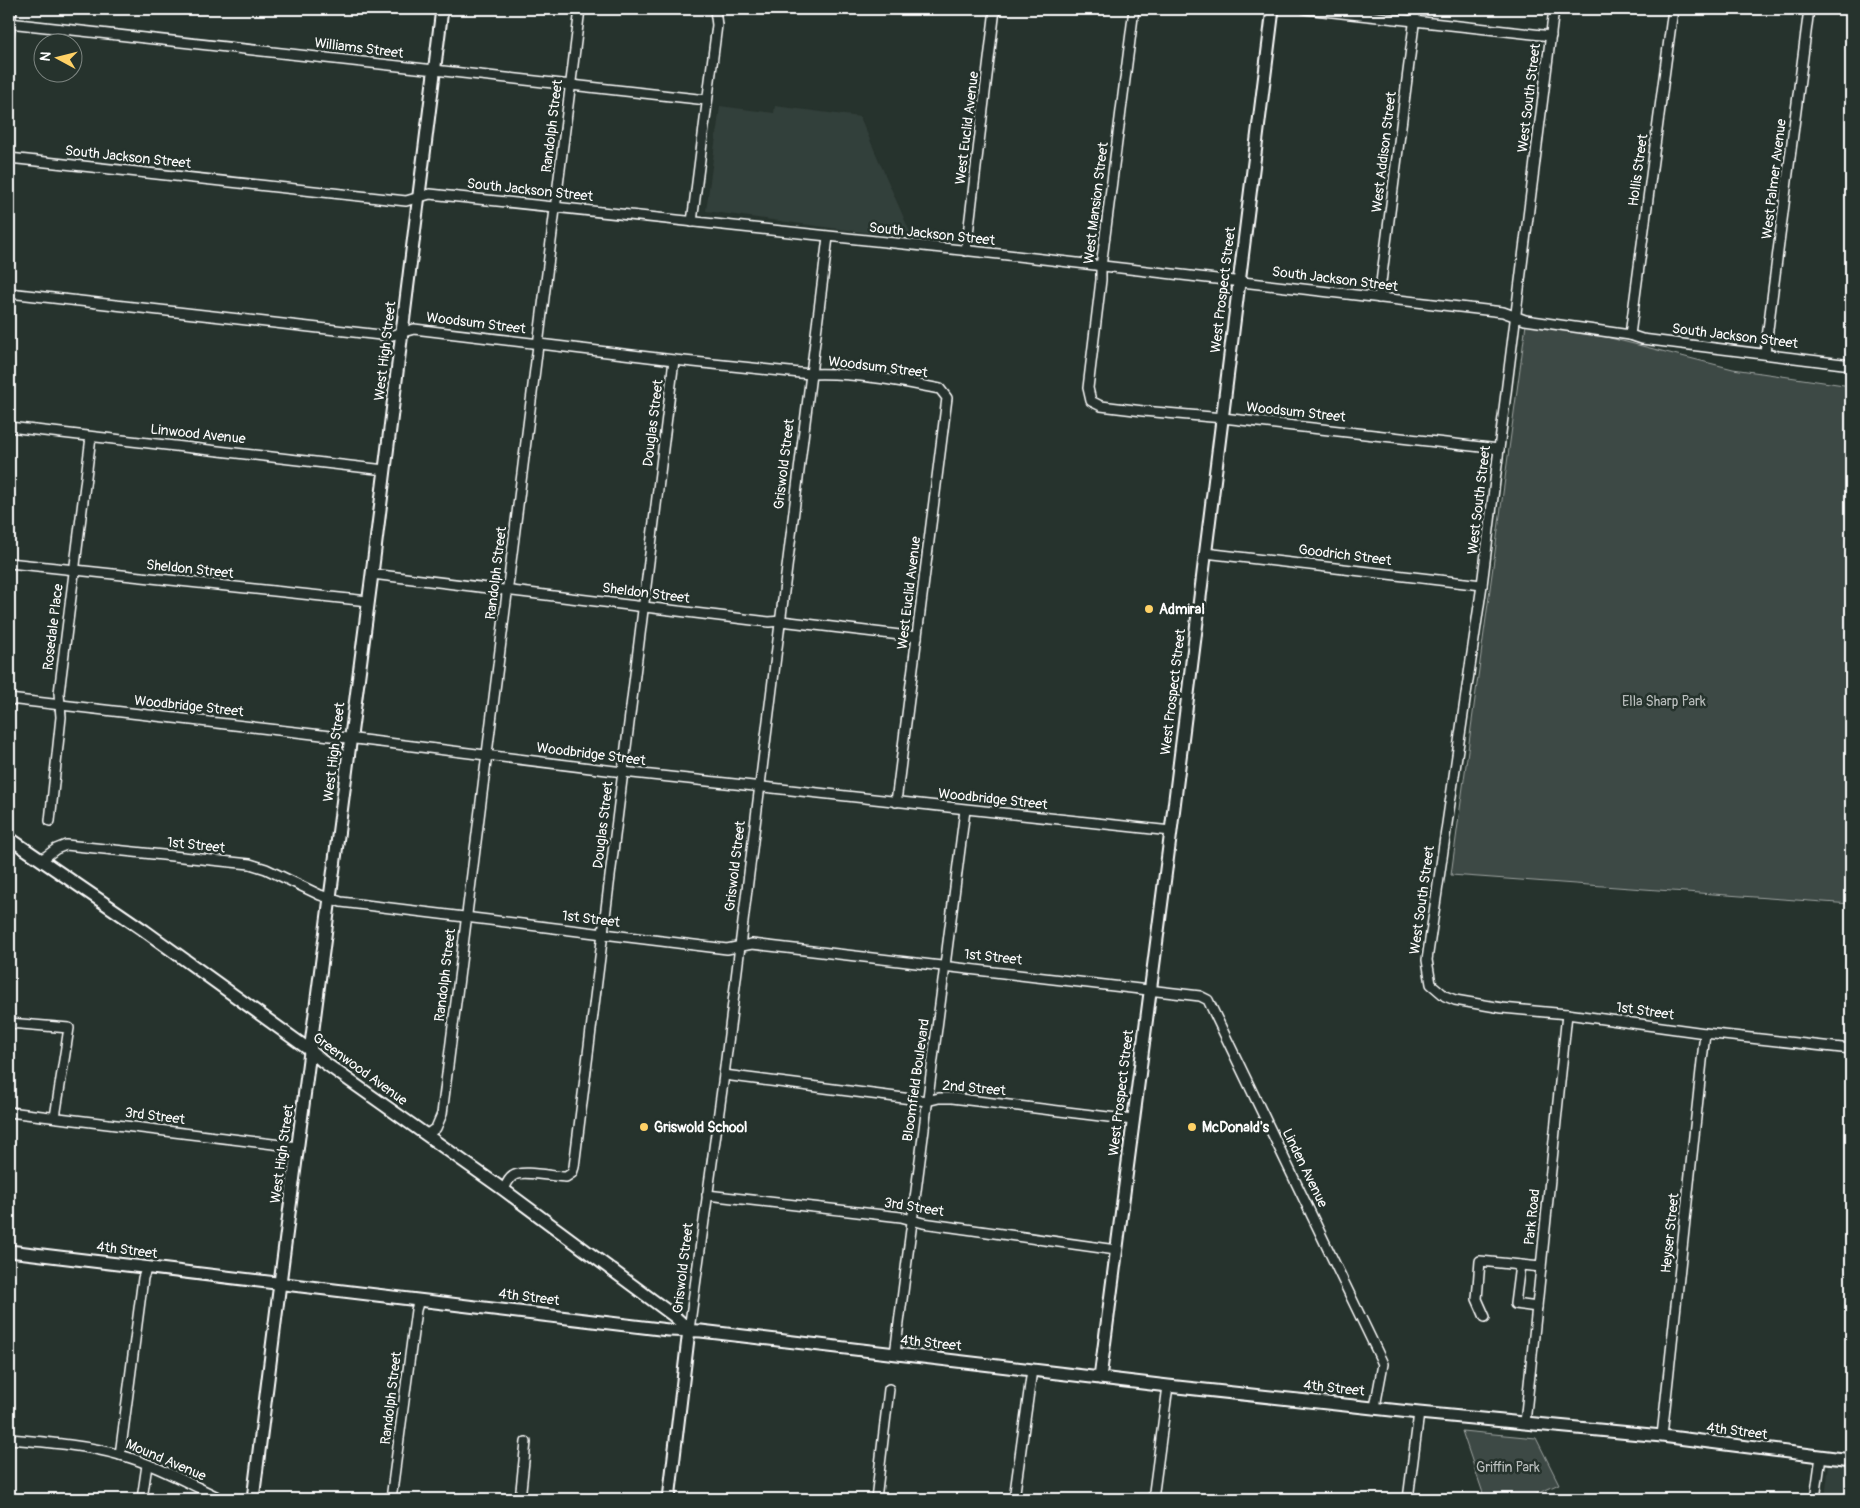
<svg xmlns="http://www.w3.org/2000/svg" width="1860" height="1508" font-family="Pangolin,sans-serif">
<style>
.built{fill:#333f3a}
.green{fill:#3e4944;stroke:#9ea4a2}
.lines{fill:none;stroke-linecap:round;stroke-linejoin:round}
.minor-casing{stroke:#fff;stroke-width:12}
.tertiary-casing{stroke:#fff;stroke-width:15}
.minor{stroke:#26332d;stroke-width:9}
.tertiary{stroke:#26332d;stroke-width:11}
.poi-dot{fill:#ffd166;stroke:#26332d;stroke-width:2}
.labels{text-anchor:middle;dominant-baseline:central;stroke-width:5;stroke-linejoin:round;paint-order:stroke}
.street-label{font-size:14px;fill:#fff;stroke:#26332d}
.poi-label{font-size:14px;font-weight:bold;fill:#fff;stroke:#26332d;text-anchor:start}
.park-label{font-size:14px;fill:#bbbfbe;stroke:#26332d}
</style>
<rect width="100%" height="100%" fill="#26332d"/>
<filter id="ink" filterUnits="userSpaceOnUse"><feTurbulence type="fractalNoise" baseFrequency=".02" numOctaves="2"/><feDisplacementMap in="SourceGraphic" scale="10" xChannelSelector="R" yChannelSelector="G"/><feConvolveMatrix kernelMatrix="1 2 1 2 8 2 1 2 1" color-interpolation-filters="sRGB"/></filter>
<g filter="url(#ink)">
<g class="built">
<path d="M720,106L774,113L775,106L860,117L913,239L706,211Z"/>
<path d="M1829,1464L1851,1467V1499H1825Z"/>
</g>
<g class="green">
<path d="M1527,317L1733,369L1851,386V904L1451,875Z"/>
<path d="M1462,1431L1536,1438L1559,1484L1525,1499H1485Z"/>
</g>
<g class="lines">
<g class="minor-casing">
<g id="minor">
<path d="M1134,9L1101,267V280L1088,388L1091,401L1101,406L1143,411L1223,418L1499,449"/>
<path d="M1305,9L1551,36"/>
<path d="M1554,9L1482,585L1427,960L1431,984L1445,996L1455,1000L1502,1008L1567,1014L1705,1033L1851,1049"/>
<path d="M9,23L707,100"/>
<path d="M9,33L12,9"/>
<path d="M9,158L406,201L430,194L999,254L1503,312L1525,320L1630,335L1642,339L1851,365"/>
<path d="M692,222L717,25L715,10L714,9"/>
<path d="M966,251L995,9"/>
<path d="M9,293L389,336L414,329L674,360L810,374C852,372 899,381 940,389L947,398L896,802"/>
<path d="M1379,298L1416,9"/>
<path d="M1630,335L1673,9"/>
<path d="M1765,353L1809,9"/>
<path d="M9,427L385,470"/>
<path d="M1205,553L1482,585"/>
<path d="M9,563L368,601"/>
<path d="M372,574L769,622L781,621L917,637"/>
<path d="M9,699L339,737L623,772L1171,831"/>
<path d="M50,821L61,717L59,693L91,437"/>
<path d="M41,860L56,849L66,845L250,864L266,869L320,895L341,902L727,949L752,944L1200,996L1208,1000L1377,1351L1383,1364L1375,1407"/>
<path d="M9,1023L69,1028L55,1117"/>
<path d="M724,1075L927,1101L939,1098H952L1133,1120"/>
<path d="M9,1112L298,1147"/>
<path d="M426,1135L436,1128L442,1114L580,9"/>
<path d="M504,1190C506,1185 508,1179 513,1176C521,1169 554,1177 566,1177L572,1173L574,1167L674,360"/>
<path d="M707,1195L901,1217L923,1223L1116,1250"/>
<path d="M1520,1265L1515,1304L1537,1307"/>
<path d="M1485,1317L1477,1299L1480,1261L1541,1267"/>
<path d="M689,1330L724,1075L828,237"/>
<path d="M895,1354L965,810"/>
<path d="M1525,1423L1567,1014"/>
<path d="M1662,1436L1705,1033"/>
<path d="M9,1439C43,1442 86,1445 120,1455C155,1464 189,1484 222,1499"/>
<path d="M120,1455L143,1278L147,1267"/>
<path d="M142,1499L147,1465"/>
<path d="M391,1499L416,1310L419,1300"/>
<path d="M520,1499L526,1442"/>
<path d="M876,1499L889,1389"/>
<path d="M1014,1499L1032,1370"/>
<path d="M1153,1499L1168,1386"/>
<path d="M1408,1499L1419,1413"/>
<path d="M1815,1499L1821,1456"/>
</g>
</g>
<g class="tertiary-casing">
<g id="tertiary">
<path d="M9,838L145,931L311,1051L322,1061L504,1190L674,1316L689,1330L669,1499"/>
<path d="M9,1251L668,1330L701,1331L1168,1386L1419,1413L1662,1436L1851,1460"/>
<path d="M1100,1378L1171,831L1273,9"/>
<path d="M253,1499L280,1283L372,574L442,9"/>
</g>
</g>
<use href="#minor" class="minor"/>
<use href="#tertiary" class="tertiary"/>
</g>
</g>
<g class="poi-dot">
<circle cx="1149" cy="609" r="5"/>
<circle cx="644" cy="1127" r="5"/>
<circle cx="1192" cy="1127" r="5"/>
</g>
<g class="labels">
<g class="street-label">
<text transform="translate(359 48) rotate(7)">Williams Street</text>
<text transform="translate(1529 98) rotate(-83)">West South Street</text>
<text transform="translate(552 126) rotate(-83)">Randolph Street</text>
<text transform="translate(967 128) rotate(-83)">West Euclid Avenue</text>
<text transform="translate(1384 152) rotate(-83)">West Addison Street</text>
<text transform="translate(128 157) rotate(6)">South Jackson Street</text>
<text transform="translate(1638 170) rotate(-82)">Hollis Street</text>
<text transform="translate(1774 179) rotate(-83)">West Palmer Avenue</text>
<text transform="translate(530 190) rotate(6)">South Jackson Street</text>
<text transform="translate(1096 203) rotate(-83)">West Mansion Street</text>
<text transform="translate(932 234) rotate(6)">South Jackson Street</text>
<text transform="translate(1335 279) rotate(7)">South Jackson Street</text>
<text transform="translate(1223 290) rotate(-83)">West Prospect Street</text>
<text transform="translate(476 323) rotate(7)">Woodsum Street</text>
<text transform="translate(1735 336) rotate(7)">South Jackson Street</text>
<text transform="translate(385 351) rotate(-83)">West High Street</text>
<text transform="translate(878 367) rotate(7)">Woodsum Street</text>
<text transform="translate(1296 412) rotate(6)">Woodsum Street</text>
<text transform="translate(653 423) rotate(-83)">Douglas Street</text>
<text transform="translate(198 434) rotate(6)">Linwood Avenue</text>
<text transform="translate(784 464) rotate(-83)">Griswold Street</text>
<text transform="translate(1479 500) rotate(-83)">West South Street</text>
<text transform="translate(1345 555) rotate(7)">Goodrich Street</text>
<text transform="translate(190 569) rotate(6)">Sheldon Street</text>
<text transform="translate(496 573) rotate(-83)">Randolph Street</text>
<text transform="translate(646 593) rotate(7)">Sheldon Street</text>
<text transform="translate(909 593) rotate(-83)">West Euclid Avenue</text>
<text transform="translate(53 627) rotate(-83)">Rosedale Place</text>
<text transform="translate(1173 692) rotate(-83)">West Prospect Street</text>
<text transform="translate(189 706) rotate(6)">Woodbridge Street</text>
<text transform="translate(334 752) rotate(-83)">West High Street</text>
<text transform="translate(591 754) rotate(7)">Woodbridge Street</text>
<text transform="translate(993 799) rotate(6)">Woodbridge Street</text>
<text transform="translate(603 825) rotate(-83)">Douglas Street</text>
<text transform="translate(196 845) rotate(6)">1st Street</text>
<text transform="translate(735 866) rotate(-83)">Griswold Street</text>
<text transform="translate(1422 900) rotate(-82)">West South Street</text>
<text transform="translate(591 919) rotate(7)">1st Street</text>
<text transform="translate(993 957) rotate(6)">1st Street</text>
<text transform="translate(445 975) rotate(-83)">Randolph Street</text>
<text transform="translate(1645 1011) rotate(8)">1st Street</text>
<text transform="translate(360 1069) rotate(36)">Greenwood Avenue</text>
<text transform="translate(916 1080) rotate(-82)">Bloomfield Boulevard</text>
<text transform="translate(974 1088) rotate(5)">2nd Street</text>
<text transform="translate(1121 1093) rotate(-83)">West Prospect Street</text>
<text transform="translate(155 1116) rotate(7)">3rd Street</text>
<text transform="translate(282 1154) rotate(-82)">West High Street</text>
<text transform="translate(1305 1168) rotate(64)">Linden Avenue</text>
<text transform="translate(914 1207) rotate(9)">3rd Street</text>
<text transform="translate(1532 1217) rotate(-84)">Park Road</text>
<text transform="translate(1670 1233) rotate(-84)">Heyser Street</text>
<text transform="translate(127 1250) rotate(7)">4th Street</text>
<text transform="translate(683 1268) rotate(-83)">Griswold Street</text>
<text transform="translate(529 1297) rotate(7)">4th Street</text>
<text transform="translate(931 1343) rotate(6)">4th Street</text>
<text transform="translate(1334 1388) rotate(6)">4th Street</text>
<text transform="translate(391 1398) rotate(-83)">Randolph Street</text>
<text transform="translate(1737 1431) rotate(7)">4th Street</text>
<text transform="translate(166 1460) rotate(23)">Mound Avenue</text>
</g>
<g class="poi-label">
<text x="1159" y="609">Admiral</text>
<text x="654" y="1127">Griswold School</text>
<text x="1202" y="1127">McDonald's</text>
</g>
<g class="park-label">
<text x="1664" y="701">Ella Sharp Park</text>
<text x="1508" y="1467">Griffin Park</text>
</g>
</g>
<rect width="1860" height="1508" fill="none" stroke="#26332d" stroke-width="30"/>
<rect x="15" y="15" width="1830" height="1478" fill="none" stroke="#fff" stroke-width="2" filter="url(#ink)"/>
<g transform="translate(58 58) rotate(277)"><circle r="24" fill="#26332d" stroke="#7d8581"/>
<path d="M0-4L9 19L0 12L-9 19Z" fill="#ffd166"/>
<text y="-8" font-size="14" font-weight="bold" text-anchor="middle" fill="#ffffff">N</text>
</g>
</svg>
